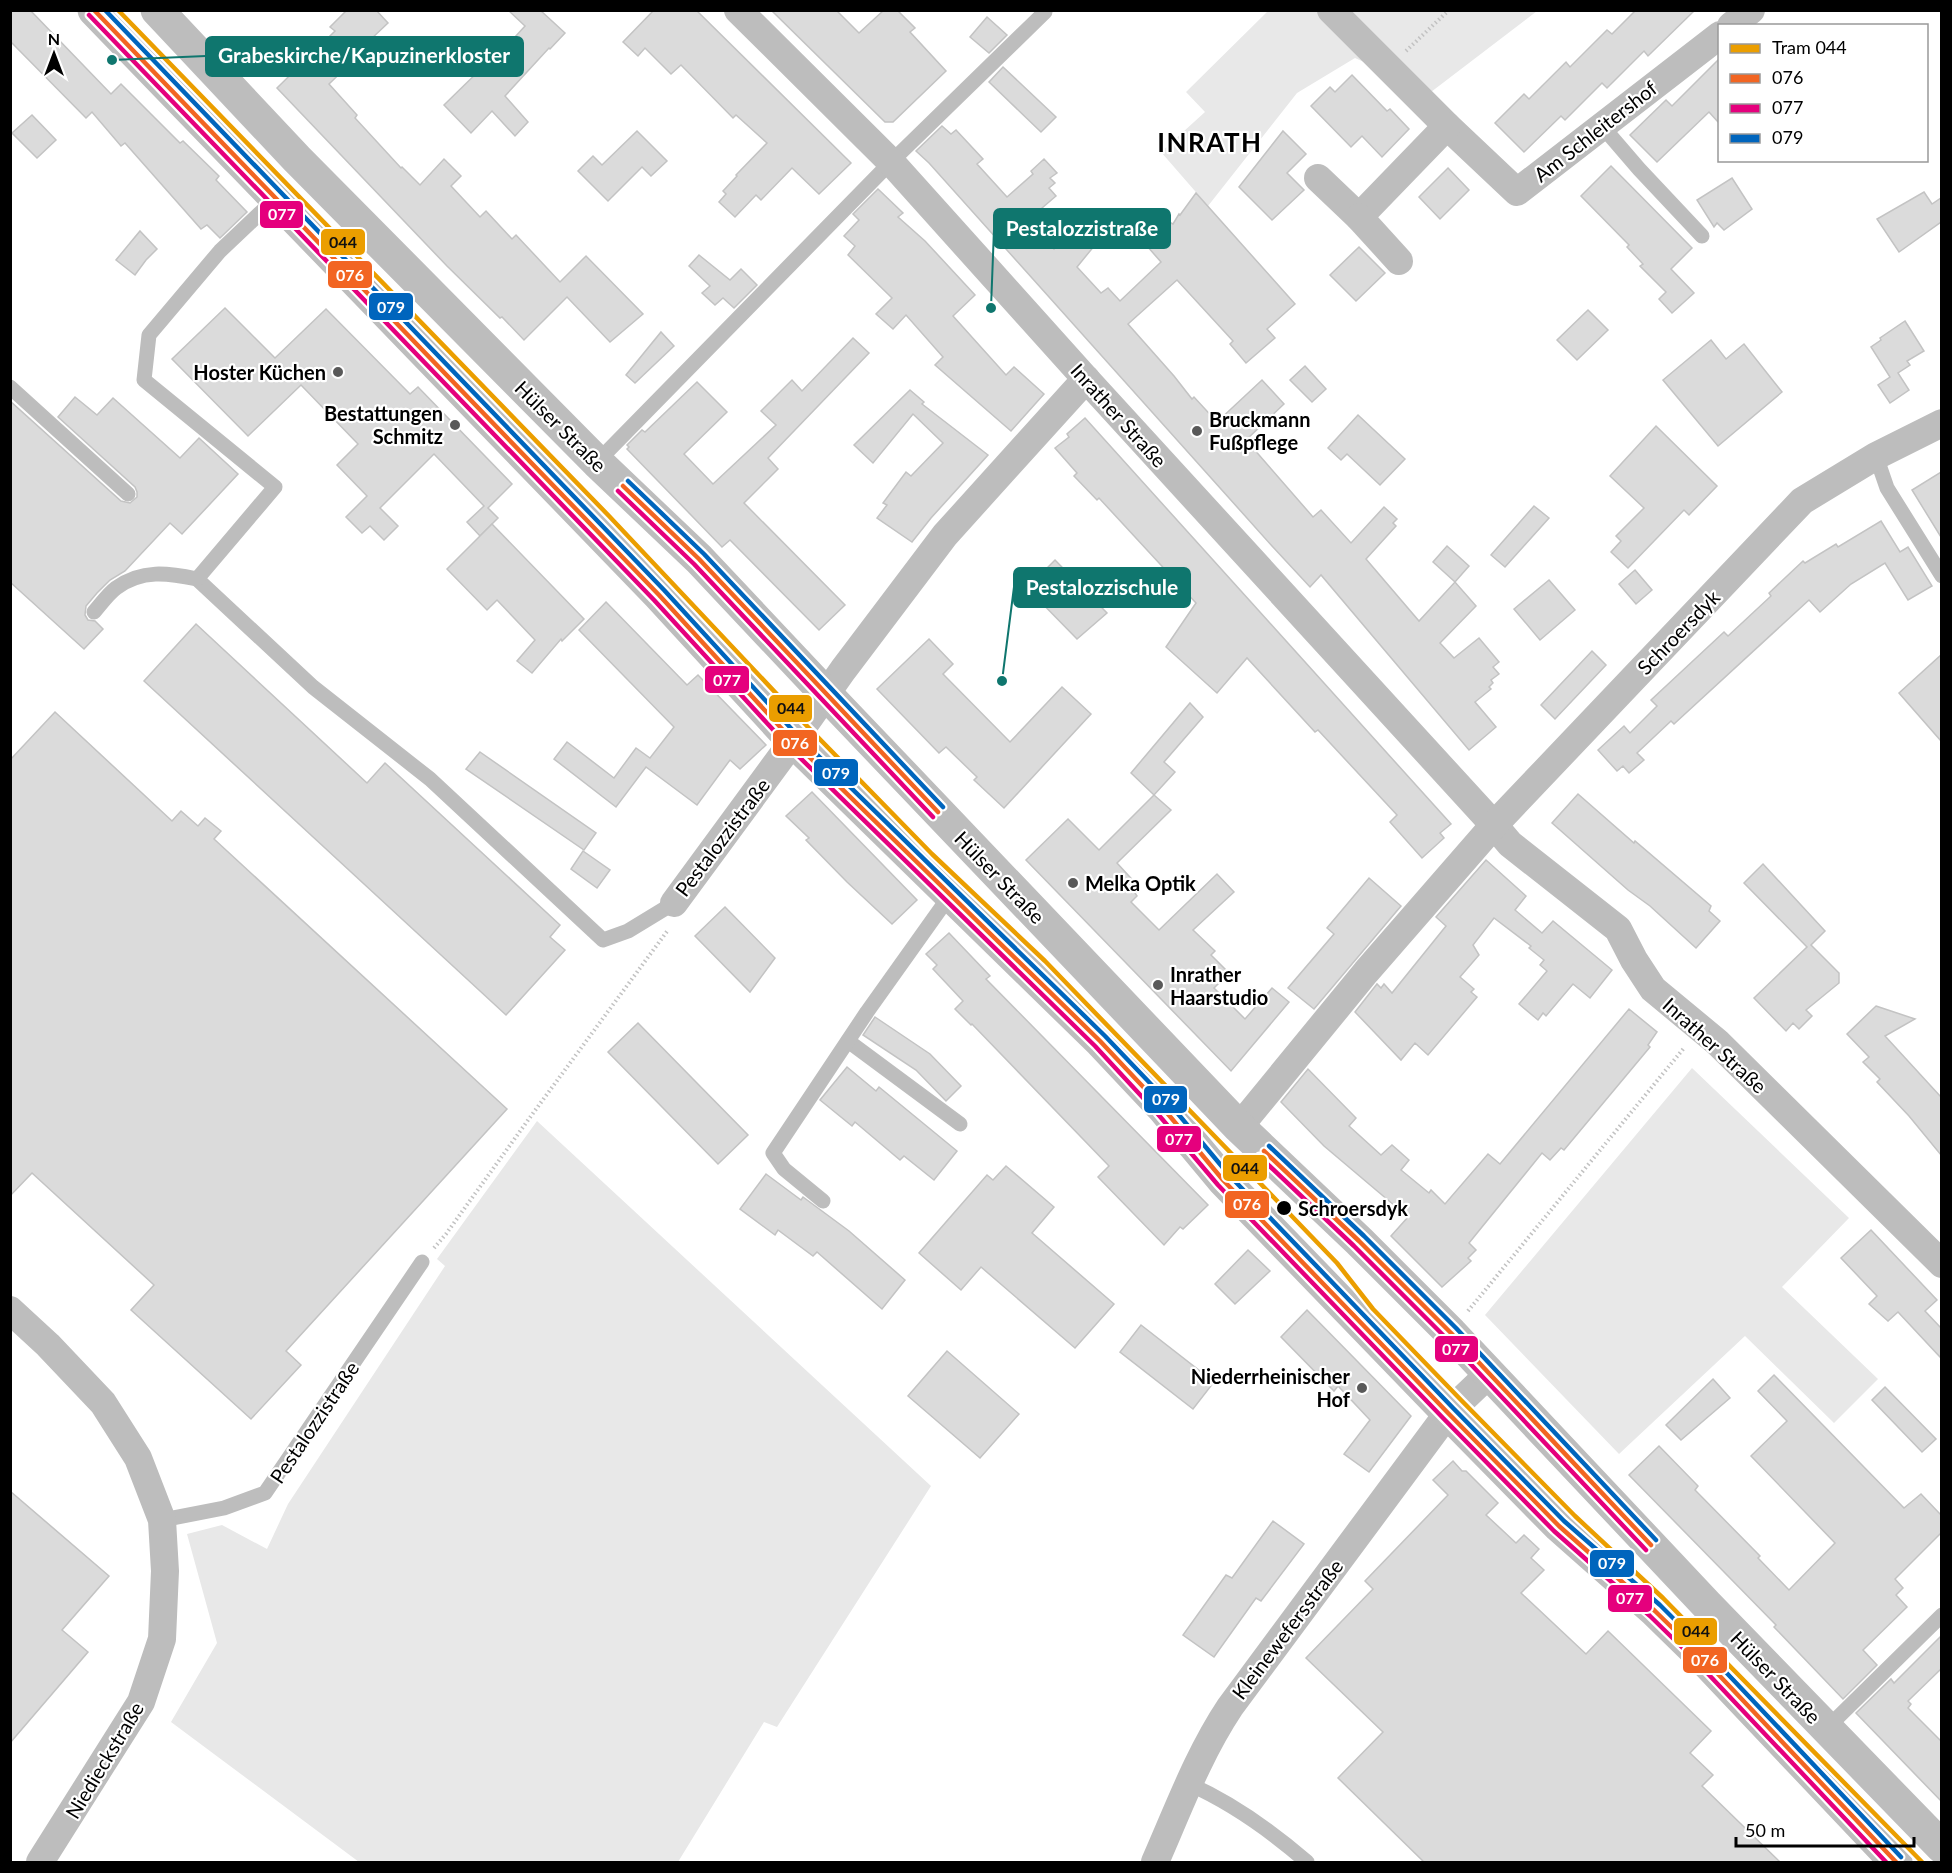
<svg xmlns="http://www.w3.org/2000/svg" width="1952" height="1873" font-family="Lato,sans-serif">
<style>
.green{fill:#e8e8e8}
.building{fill:#dbdbdb;stroke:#c3c3c3;stroke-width:1.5}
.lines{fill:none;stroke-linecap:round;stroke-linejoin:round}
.path{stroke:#c2c2c2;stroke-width:4;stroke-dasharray:1.5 3;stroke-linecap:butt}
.service{stroke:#bdbdbd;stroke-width:15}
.minor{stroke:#bdbdbd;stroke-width:28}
.tertiary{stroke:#bdbdbd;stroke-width:33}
.bus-1-casing{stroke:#fff;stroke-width:9}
.bus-2-casing{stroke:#fff;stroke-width:9}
.bus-3-casing{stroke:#fff;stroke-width:9}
.bus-1{stroke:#f26522;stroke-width:4.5}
.bus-2{stroke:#e5007d;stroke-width:4.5}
.bus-3{stroke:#0065bd;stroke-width:4.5}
.tram-1-casing{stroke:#fff;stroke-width:9}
.tram-1{stroke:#eb9e00;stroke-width:4.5}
.poi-dot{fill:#595959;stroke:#fff;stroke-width:2}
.stop-dot{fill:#000;stroke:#fff;stroke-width:2}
.labels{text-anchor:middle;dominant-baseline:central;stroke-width:4.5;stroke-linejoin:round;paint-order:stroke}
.street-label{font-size:20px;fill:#000;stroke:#fff}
.poi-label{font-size:20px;font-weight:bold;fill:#000;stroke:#fff;text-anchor:end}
.stop-label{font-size:20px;font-weight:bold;fill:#000;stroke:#fff;text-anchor:start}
.district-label{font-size:26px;font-weight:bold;letter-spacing:1.5px;fill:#000;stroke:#fff}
.leader{fill:none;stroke:#0f766e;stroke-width:2}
.callout-dot{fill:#0f766e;stroke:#fff;stroke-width:2}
.callout{fill:#0f766e;stroke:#0f766e;stroke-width:2}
.callout-label{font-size:21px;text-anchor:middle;font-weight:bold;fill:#fff}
.line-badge{stroke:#fff;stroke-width:2}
.badge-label{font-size:16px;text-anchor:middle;font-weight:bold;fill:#fff}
.pale-badge-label{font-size:16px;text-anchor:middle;font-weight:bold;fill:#111}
</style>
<rect width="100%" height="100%" fill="#fff"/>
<g class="green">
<path d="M1268,11H1537L1431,92L1355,58L1297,93L1208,206L1161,152L1205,112L1186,92Z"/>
<path d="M1692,1068L1849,1218L1782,1287L1878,1379L1834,1423L1745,1336L1619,1454L1485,1315Z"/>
<path d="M537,1121L931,1486L777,1727L764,1722L678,1862H359L171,1722L217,1643L187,1534L222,1525L267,1549L288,1504L445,1266L437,1259Z"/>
</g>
<g class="building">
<path d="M10,10H30L111,94L121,84L180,143L183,141L219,176L216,180L247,212L220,238L207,225L201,229L125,143L121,146L92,112L86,118L10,41Z"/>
<path d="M347,10H376L388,23L352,57L354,60L329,84L357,115L355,118L401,168L402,167L420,185L444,159L461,176L451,186L480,217L486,211L512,239L516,235L560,282L586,256L643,314L610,342L567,297L524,340L502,317L500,318L447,266L277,88L335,31L330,27Z"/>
<path d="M508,10H540L565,33L550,49L549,48L505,96L528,122L515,136L492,111L471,133L444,105L490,60L492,62L525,26Z"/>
<path d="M654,10H696L851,163L819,194L792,168L761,200L756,195L735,217L719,202L726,194L723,191L737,176L736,175L767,143L736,115L733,118L681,65L671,74L645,48L638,56L623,42Z"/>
<path d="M771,10H836L859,33L884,10H897L915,28L910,32L946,71L893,122H885Z"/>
<path d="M1636,10H1695L1648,56L1644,51L1607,88L1602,83L1565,120L1561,116L1524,152L1495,123L1524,94L1529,99L1566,62L1570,67L1607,30L1612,34Z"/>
<path d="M987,17L1007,35L989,53L970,37Z"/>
<path d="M1719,59V123L1709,112L1657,162L1630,135L1666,100L1672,106Z"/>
<path d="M1003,67L1056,117L1041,132L989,82Z"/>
<path d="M1352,75L1387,111L1390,109L1409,129L1382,157L1362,136L1351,147L1311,106L1330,87L1335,92Z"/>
<path d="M32,115L56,140L37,158L12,133Z"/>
<path d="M942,126L951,134L956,130L983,159L977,164L1007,197L1033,174L1031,171L1044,159L1057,173L1050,178L1055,183L1049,188L1056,196L1028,220L1054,249L1086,211L1108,229L1077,267L1101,293L1108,288L1120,301L1161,262L1147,246L1171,223L1173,224L1179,214L1180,215L1196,193L1295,304L1267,329L1275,338L1246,363L1230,344L1233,341L1177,280L1128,324L1174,376L1192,399L1194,397L1217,422L1262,380L1284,404L1246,440L1313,517L1321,510L1351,543L1384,507L1397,519L1393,523L1396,526L1366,559L1419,621L1455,582L1476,606L1440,643L1454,658L1479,638L1499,662L1493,667L1499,674L1491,680L1493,683L1489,687L1491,689L1475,702L1496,727L1469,750L1321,575L1310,587L1272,546L929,163L916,151Z"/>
<path d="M637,131L667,161L651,176L642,167L608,201L578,171L593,156L602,165Z"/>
<path d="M1283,131L1306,154L1287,173L1304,190L1272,220L1239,187Z"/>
<path d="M1611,166L1692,248L1671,269L1694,293L1672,313L1659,299L1666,292L1640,266L1643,264L1627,247L1629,245L1581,196Z"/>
<path d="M1448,168L1469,190L1440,219L1419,197Z"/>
<path d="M1732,178L1752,209L1724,230L1717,223L1714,227L1697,200Z"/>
<path d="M878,189L903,213L898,217L925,241L975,295L953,316L1006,375L1014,367L1044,394L1011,431L935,365L943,357L906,315L893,329L876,314L892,298L848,255L855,246L844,236L859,220L853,214Z"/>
<path d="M1924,192L1932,204L1941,198V222L1899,252L1877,219Z"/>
<path d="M140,231L157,249L146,260L135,275L116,260Z"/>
<path d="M1359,247L1385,273L1356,301L1330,275Z"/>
<path d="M699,255L730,280L741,269L757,285L734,308L723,298L715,305L702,293L710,286L689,266Z"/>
<path d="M225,308L275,358L326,309L410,394L418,387L512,484L488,508L498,518L480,536L467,522L484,506L434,454L380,508L398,526L384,540L370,526L362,533L346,517L367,496L337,465L358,444L301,385L248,436L172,359Z"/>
<path d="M1588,310L1608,330L1577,360L1557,340Z"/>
<path d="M1905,321L1924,351L1907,361L1910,365L1898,373L1909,390L1890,403L1878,385L1890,377L1871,347L1881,340L1880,338Z"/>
<path d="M661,332L674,346L635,383L626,375Z"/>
<path d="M853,338L869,353L768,458L778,469L744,503L845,605L819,630L730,540L722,547L627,449L629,447L627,445L642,430L645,432L697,382L727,412L684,454L713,484L776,425L761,411L792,380L802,391Z"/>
<path d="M1711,340L1726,359L1744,344L1782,392L1718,446L1663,380Z"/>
<path d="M1305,366L1326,389L1312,402L1290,380Z"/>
<path d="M910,390L924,402L922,404L988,455L931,518L912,542L877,518L887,505L883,503L906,472L911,476L943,443L913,414L873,463L854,445Z"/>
<path d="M75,397L97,415L113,398L180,458L199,438L238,474L182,534L170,523L125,571L110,580L97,593L86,606L85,615L88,620L95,621L103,629L84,649L10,582V401L121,501L130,503L137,497V492L135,487L58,417Z"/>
<path d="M1358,415L1405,459L1380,485L1347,454L1341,460L1328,448Z"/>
<path d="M1085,418L1451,824L1440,833L1444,838L1422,858L1390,822L1397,815L1318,730L1315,732L1247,658L1217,693L1166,647L1196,603L1099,498L1097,500L1074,476L1077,473L1055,448L1069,437L1067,434Z"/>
<path d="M1656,426L1717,486L1689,515L1684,510L1628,568L1611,552L1621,541L1616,536L1644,508L1610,476Z"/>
<path d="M1941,472V537L1912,490Z"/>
<path d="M1534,506L1549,518L1505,567L1491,555Z"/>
<path d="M1881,521L1900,552L1908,547L1932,586L1908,600L1885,563L1851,584L1820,612L1809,600L1674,724L1671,721L1637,753L1644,760L1629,773L1623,766L1617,771L1598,750L1624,726L1630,733L1657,706L1651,700L1724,632L1728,636L1771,596L1769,593L1803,561L1805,563L1836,544L1838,547Z"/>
<path d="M492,524L584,619L562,641L561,639L532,673L517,661L535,640L497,600L487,610L447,569Z"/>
<path d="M1447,546L1469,566L1455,582L1433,562Z"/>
<path d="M1055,560L1107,613L1077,639L1031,592L1045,577L1042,573Z"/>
<path d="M1635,570L1652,590L1636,604L1619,584Z"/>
<path d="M1549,580L1575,610L1540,640L1514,609Z"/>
<path d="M606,602L687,685L698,675L766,745L740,769L730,760L697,805L646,767L616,807L554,759L567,742L614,778L636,748L650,758L674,727L579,630Z"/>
<path d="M196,624L367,783L385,763L560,925L550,937L565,950L506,1015L144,681Z"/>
<path d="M929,639L953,664L943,674L1010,742L1062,687L1091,714L1004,808L974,780L977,777L946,747L939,753L877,689Z"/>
<path d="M1592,651L1606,665L1555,719L1541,705Z"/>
<path d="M1941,655V741L1899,693Z"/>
<path d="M1190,703L1203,717L1164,762L1175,772L1154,795L1131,773Z"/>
<path d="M55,712L172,821L181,811L198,826L205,818L221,831L214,839L507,1109L286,1351L301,1365L251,1419L131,1310L154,1285L32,1173L10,1196V760Z"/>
<path d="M480,752L596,833L584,850L466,769Z"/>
<path d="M812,792L917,900L892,924L847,882L806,840L809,838L786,816Z"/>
<path d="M1578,794L1634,843L1635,841L1711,906L1709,911L1720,921L1696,948L1650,906L1628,890L1552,823Z"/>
<path d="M1154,795L1171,810L1117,863L1140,888L1135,893L1137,896L1131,902L1159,930L1217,874L1234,892L1193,930L1215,951L1211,955L1229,973L1214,988L1245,1019L1272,988L1289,1002L1231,1071L1026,860L1068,819L1099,850Z"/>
<path d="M583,851L610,870L597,888L571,869Z"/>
<path d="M1486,860L1526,896L1515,910L1542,933L1553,921L1612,970L1590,998L1573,984L1546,1016L1543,1013L1538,1020L1519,1004L1547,971L1540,965L1544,960L1529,948L1531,946L1494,918L1473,945L1479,955L1460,977L1474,989L1471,992L1477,997L1428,1055L1415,1043L1401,1060L1355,1012L1377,984L1381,988L1384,984L1392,993L1446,926L1436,917Z"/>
<path d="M1763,864L1825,931L1811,945L1839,973V983L1806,1010L1812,1016L1799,1029L1793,1023L1786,1031L1754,998L1807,947L1744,883Z"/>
<path d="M1369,878L1401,906L1314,1009L1288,988L1334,934L1327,928Z"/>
<path d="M725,907L775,958L750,992L695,936Z"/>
<path d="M949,933L990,976L986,979L1208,1205L1183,1229L1180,1227L1164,1245L1098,1177L1109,1166L972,1024L971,1025L955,1009L963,1001L933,969L937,965L926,954Z"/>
<path d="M1876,1006L1915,1019L1885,1036L1941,1097V1155L1909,1116L1877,1082L1880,1079L1863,1062L1869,1057L1847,1034Z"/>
<path d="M1629,1009L1657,1032L1648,1045L1650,1047L1564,1150L1561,1148L1550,1160L1542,1153L1469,1243L1476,1250L1468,1258L1471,1261L1442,1287L1391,1236L1408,1217L1324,1146L1281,1102L1308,1069L1356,1118L1349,1126L1381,1155L1392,1145L1409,1160L1401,1170L1429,1193L1431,1190L1445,1204L1488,1154L1500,1164Z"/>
<path d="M875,1017L930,1054L961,1086L946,1101L916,1070L863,1035Z"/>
<path d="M638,1023L748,1135L718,1164L608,1052Z"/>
<path d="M847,1067L876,1091L879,1087L957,1151L934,1180L904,1156L900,1160L855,1122L852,1126L820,1100Z"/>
<path d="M1006,1166L1054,1207L1032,1233L1114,1304L1075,1348L981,1267L961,1290L919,1253L987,1175L993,1180Z"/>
<path d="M766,1174L801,1200L803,1197L849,1231L905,1280L882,1309L817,1252L813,1256L778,1230L775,1235L740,1209Z"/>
<path d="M1871,1230L1937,1300L1925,1311L1941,1328V1358L1898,1312L1888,1321L1869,1304L1877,1296L1841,1258Z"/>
<path d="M1248,1250L1270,1271L1235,1304L1215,1284Z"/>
<path d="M1307,1310L1411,1416L1369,1472L1344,1454L1370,1420L1338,1386L1334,1391L1281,1337Z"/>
<path d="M1141,1325L1214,1382L1193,1409L1120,1352Z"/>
<path d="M947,1351L1019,1414L980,1458L908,1396Z"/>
<path d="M1774,1375L1904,1508L1921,1494L1941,1515V1533L1895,1579L1903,1588L1896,1595L1907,1607L1863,1650L1877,1665L1843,1699L1774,1627L1776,1625L1629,1475L1659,1446L1698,1486L1695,1490L1760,1556L1758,1558L1789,1590L1835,1543L1751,1456L1787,1421L1758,1391Z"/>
<path d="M1713,1379L1730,1398L1681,1440L1666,1425Z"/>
<path d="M1885,1387L1936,1439L1922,1452L1872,1400Z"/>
<path d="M1453,1461L1462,1471H1466L1498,1503L1486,1515L1516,1543L1524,1535L1539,1549L1531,1558L1544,1570L1521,1593L1586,1654L1608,1631L1711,1731L1690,1753L1713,1775L1702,1786L1781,1863H1425L1338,1778L1383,1732L1306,1658L1373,1589L1365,1581L1448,1495L1433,1480Z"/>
<path d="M10,1491L109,1576L62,1630L88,1652L10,1743Z"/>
<path d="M1273,1521L1304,1544L1261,1601L1256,1598L1214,1657L1183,1635L1226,1575L1232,1578Z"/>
<path d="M1941,1636V1669L1908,1701L1911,1704L1908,1708L1941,1741V1801L1856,1713L1891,1679L1894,1683Z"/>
</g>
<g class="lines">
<g class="path">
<path d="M1406,51L1449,10"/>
<path d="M434,1248L446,1234L531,1116L668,930"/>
<path d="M1468,1311L1684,1048"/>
</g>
<g class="service">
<path d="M1602,126L1639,169L1702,236"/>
<path d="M10,387L128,494"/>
<path d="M1876,456L1887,488L1942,576"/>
<path d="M597,462L891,162L1045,12"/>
<path d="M197,579L313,687L430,779L603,940L628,931L674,903"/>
<path d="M94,612C101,604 108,594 116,588C142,569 168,573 197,579L275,487L144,380L149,335L220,251L276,198"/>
<path d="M848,1041L960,1124"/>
<path d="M823,1201L784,1169L773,1153L867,1012L951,894"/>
<path d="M162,1520L224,1508L265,1493L422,1262"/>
<path d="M1826,1729L1942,1615"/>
<path d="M1189,1784C1232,1803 1271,1831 1307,1862"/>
</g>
<g class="minor">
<path d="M738,10L891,162L1086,379L1494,825L1510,844L1618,929L1634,960L1653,989L1717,1042L1942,1264"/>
<path d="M1331,10L1447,126L1517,192L1720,35"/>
<path d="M1731,26L1751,10"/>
<path d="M1318,178L1359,217L1447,126"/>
<path d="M1359,217L1399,261"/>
<path d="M674,903L793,741L843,670L945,535L1086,379"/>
<path d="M1239,1127L1366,972L1494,825L1802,501L1876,456L1942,423"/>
<path d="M10,1310L48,1345L103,1403L138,1458L162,1520L165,1571L162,1639L141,1702L40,1862"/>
<path d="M1155,1862C1178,1810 1198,1755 1230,1707L1448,1413L1489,1374"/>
</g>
<g class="tertiary">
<path d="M94,10L659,595L793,741L1100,1041L1163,1108L1223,1180L1448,1413L1559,1526L1655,1611L1699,1654L1896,1862"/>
<path d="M157,10L297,159L597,462L699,559L826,694L1239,1127L1359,1241L1451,1333L1707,1605L1942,1847"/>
</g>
<g class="bus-1-casing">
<g id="bus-1">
<path d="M94,10L659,595L793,741L1100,1041L1163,1108L1223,1180L1448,1413L1559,1526L1655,1611L1699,1654L1896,1862"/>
<path d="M623,486L699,559L938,812"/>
<path d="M1264,1151L1359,1241L1451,1333L1651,1545"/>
</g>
</g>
<g class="bus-2-casing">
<g id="bus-2">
<path d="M89,15L654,600L788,746L1095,1046L1157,1113L1218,1185L1443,1418L1554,1531L1650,1616L1694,1659L1886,1862"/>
<path d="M618,491L694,564L933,817"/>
<path d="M1259,1156L1354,1246L1446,1338L1646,1550"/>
</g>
</g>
<g class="bus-3-casing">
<g id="bus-3">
<path d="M105,10L664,590L798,736L1105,1036L1169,1103L1229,1175L1453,1408L1564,1521L1660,1605L1704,1649L1901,1857"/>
<path d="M628,481L704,554L943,807"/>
<path d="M1269,1146L1364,1236L1456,1328L1656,1540"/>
</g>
</g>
<use href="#bus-1" class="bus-1"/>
<use href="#bus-2" class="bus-2"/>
<use href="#bus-3" class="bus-3"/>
<g class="tram-1-casing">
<path id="tram-1" d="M118,10L609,516L805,724L932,854L1045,961L1284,1208L1337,1263L1373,1309L1461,1400L1575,1516L1663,1598L1922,1862"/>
</g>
<use href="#tram-1" class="tram-1"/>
</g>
<g class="poi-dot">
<circle cx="338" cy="372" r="6"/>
<circle cx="455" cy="425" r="6"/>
<circle cx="1197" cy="431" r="6"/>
<circle cx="1073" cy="883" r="6"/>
<circle cx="1158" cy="985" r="6"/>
<circle cx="1362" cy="1388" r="6"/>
</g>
<circle class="stop-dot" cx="1284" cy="1208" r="8"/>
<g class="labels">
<g class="street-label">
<text transform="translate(1595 131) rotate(-38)">Am Schleitershof</text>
<text transform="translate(1119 415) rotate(48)">Inrather Straße</text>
<text transform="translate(561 426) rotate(45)">Hülser Straße</text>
<text transform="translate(1678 632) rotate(-46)">Schroersdyk</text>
<text transform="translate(722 837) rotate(-53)">Pestalozzistraße</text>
<text transform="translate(1000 877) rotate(46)">Hülser Straße</text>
<text transform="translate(1715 1045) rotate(42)">Inrather Straße</text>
<text transform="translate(314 1422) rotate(-56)">Pestalozzistraße</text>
<text transform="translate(1287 1629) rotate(-53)">Kleinewefersstraße</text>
<text transform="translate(1776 1677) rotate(46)">Hülser Straße</text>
<text transform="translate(104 1760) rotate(-59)">Niedieckstraße</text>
</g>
<g class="poi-label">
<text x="326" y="372">Hoster Küchen</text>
<text x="443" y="413">Bestattungen<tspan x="443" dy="23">Schmitz</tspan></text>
<text x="1209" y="419" text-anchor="start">Bruckmann<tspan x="1209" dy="23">Fußpflege</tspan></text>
<text x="1085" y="883" text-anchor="start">Melka Optik</text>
<text x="1170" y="974" text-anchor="start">Inrather<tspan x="1170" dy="23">Haarstudio</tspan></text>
<text x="1350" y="1376">Niederrheinischer<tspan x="1350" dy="23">Hof</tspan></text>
</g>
<g class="stop-label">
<text x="1298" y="1208">Schroersdyk</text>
</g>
<g class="district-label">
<text x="1210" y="142">INRATH</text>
</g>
</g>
<path class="leader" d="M112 60L206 56M991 308L994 229M1002 681L1014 587"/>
<g class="callout-dot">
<circle cx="112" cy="60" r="6"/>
<circle cx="991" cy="308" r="6"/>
<circle cx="1002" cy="681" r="6"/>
</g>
<g class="callout">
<rect x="206" y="37" width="317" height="39" rx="6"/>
<rect x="994" y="209" width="176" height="39" rx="6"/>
<rect x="1014" y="568" width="176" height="39" rx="6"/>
</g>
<g class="callout-label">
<text x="364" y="63">Grabeskirche/Kapuzinerkloster</text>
<text x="1082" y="236">Pestalozzistraße</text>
<text x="1102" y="595">Pestalozzischule</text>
</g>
<g class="line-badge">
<rect x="259" y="200" width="45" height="29" rx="6" fill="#e5007d"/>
<rect x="320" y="228" width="46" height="28" rx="6" fill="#eb9e00"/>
<rect x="327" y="260" width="46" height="29" rx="6" fill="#f26522"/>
<rect x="368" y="292" width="46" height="29" rx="6" fill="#0065bd"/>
<rect x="704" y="665" width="46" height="29" rx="6" fill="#e5007d"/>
<rect x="768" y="694" width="45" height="29" rx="6" fill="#eb9e00"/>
<rect x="772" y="729" width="46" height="28" rx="6" fill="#f26522"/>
<rect x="813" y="758" width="46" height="29" rx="6" fill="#0065bd"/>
<rect x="1143" y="1085" width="45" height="29" rx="6" fill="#0065bd"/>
<rect x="1156" y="1125" width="46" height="28" rx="6" fill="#e5007d"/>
<rect x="1222" y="1154" width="46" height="28" rx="6" fill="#eb9e00"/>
<rect x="1224" y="1190" width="46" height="29" rx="6" fill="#f26522"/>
<rect x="1434" y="1335" width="45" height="28" rx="6" fill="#e5007d"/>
<rect x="1589" y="1549" width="46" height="29" rx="6" fill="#0065bd"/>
<rect x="1607" y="1584" width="46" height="29" rx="6" fill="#e5007d"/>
<rect x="1673" y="1617" width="45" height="29" rx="6" fill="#eb9e00"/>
<rect x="1682" y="1646" width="46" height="28" rx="6" fill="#f26522"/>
</g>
<g class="badge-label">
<text x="282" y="220">077</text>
<text x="350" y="281">076</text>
<text x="391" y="313">079</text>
<text x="727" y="686">077</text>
<text x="795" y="749">076</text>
<text x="836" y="779">079</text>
<text x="1166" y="1105">079</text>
<text x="1179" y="1145">077</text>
<text x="1247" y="1210">076</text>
<text x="1456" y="1355">077</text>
<text x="1612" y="1569">079</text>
<text x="1630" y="1604">077</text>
<text x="1705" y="1666">076</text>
</g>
<g class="pale-badge-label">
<text x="343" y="248">044</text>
<text x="791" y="714">044</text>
<text x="1245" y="1174">044</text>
<text x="1696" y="1637">044</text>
</g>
<rect width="1952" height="1873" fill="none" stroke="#000000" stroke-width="24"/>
<rect x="1718" y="24" width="210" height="138" fill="#ffffff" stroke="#999999" stroke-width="1.5"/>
<rect x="1730" y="44" width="30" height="9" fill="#eb9e00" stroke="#999999" stroke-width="1.5"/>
<text x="1772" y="54" font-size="18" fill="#000000">Tram 044</text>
<rect x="1730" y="74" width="30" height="9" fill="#f26522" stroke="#999999" stroke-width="1.5"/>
<text x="1772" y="84" font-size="18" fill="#000000">076</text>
<rect x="1730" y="104" width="30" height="9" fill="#e5007d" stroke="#999999" stroke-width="1.5"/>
<text x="1772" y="114" font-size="18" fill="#000000">077</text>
<rect x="1730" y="134" width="30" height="9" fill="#0065bd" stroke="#999999" stroke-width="1.5"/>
<text x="1772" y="144" font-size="18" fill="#000000">079</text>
<g transform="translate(54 54)" stroke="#ffffff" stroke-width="4.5" paint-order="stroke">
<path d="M0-4.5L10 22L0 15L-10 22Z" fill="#000000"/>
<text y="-9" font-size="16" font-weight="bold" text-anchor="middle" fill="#000000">N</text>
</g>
<path d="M1736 1837v9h178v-9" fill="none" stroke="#000000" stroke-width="3"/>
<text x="1745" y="1837" font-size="18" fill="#000000" stroke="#ffffff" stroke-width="4.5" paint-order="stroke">50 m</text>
</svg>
